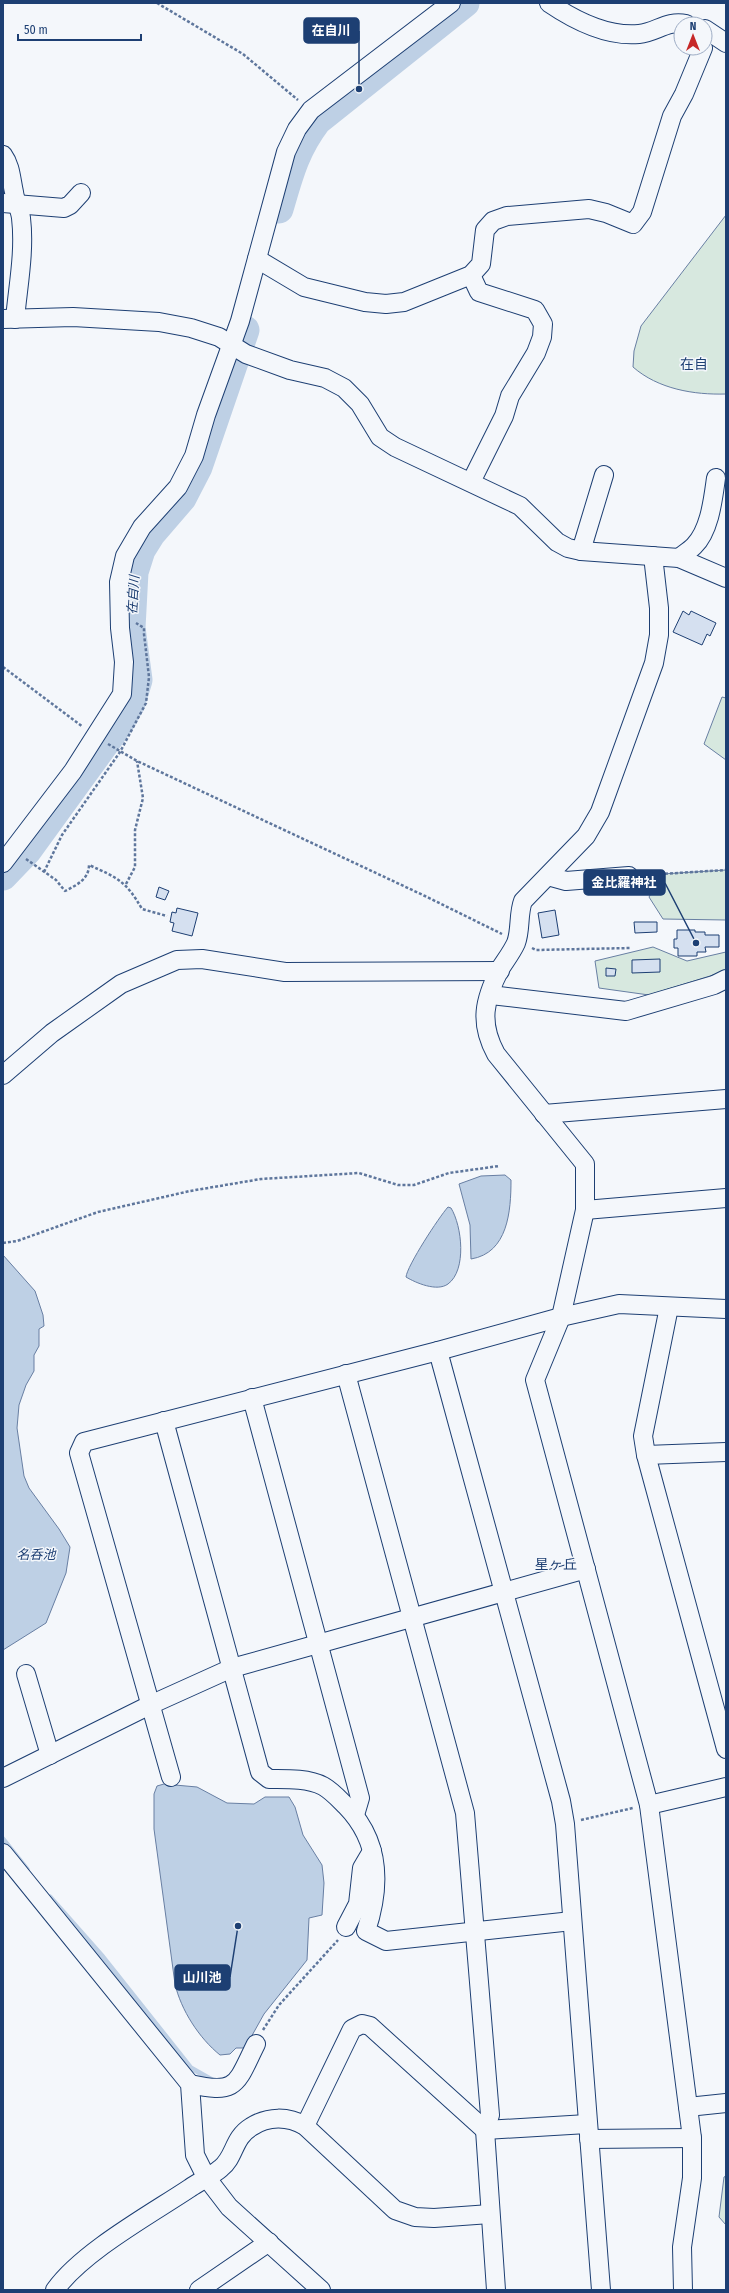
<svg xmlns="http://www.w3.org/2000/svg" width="729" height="2293" font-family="'Fira Sans Condensed','Noto Sans JP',sans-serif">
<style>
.green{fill:#d7e8df;stroke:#687fa3}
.water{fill:#bed0e5;stroke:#687fa3}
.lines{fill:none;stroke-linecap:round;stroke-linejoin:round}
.stream{stroke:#bed0e5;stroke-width:5}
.river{stroke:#bed0e5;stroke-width:29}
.building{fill:#d5e0f0;stroke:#1d3f73}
.minor-casing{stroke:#1d3f73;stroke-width:20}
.path{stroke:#5e769c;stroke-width:2.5;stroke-dasharray:3 2;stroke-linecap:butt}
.minor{stroke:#f4f7fb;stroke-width:18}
.labels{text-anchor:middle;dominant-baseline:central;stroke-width:3;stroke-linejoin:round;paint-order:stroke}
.water-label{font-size:13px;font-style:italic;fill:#1d3f73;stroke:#f4f7fb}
.quarter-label{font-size:14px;fill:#1d3f73;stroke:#f4f7fb}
.leader{fill:none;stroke:#1d3f73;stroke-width:1.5}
.callout-dot{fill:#1d3f73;stroke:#f4f7fb;stroke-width:1.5}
.callout{fill:#1d3f73;stroke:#1d3f73;stroke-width:1.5}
.callout-label{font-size:13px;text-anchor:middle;font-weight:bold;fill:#fff}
</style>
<rect width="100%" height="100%" fill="#f4f7fb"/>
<g class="green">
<path d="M726,215V394C694,395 658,389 633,367L634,351L641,326Z"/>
<path d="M722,697L726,698V760L704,744Z"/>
<path d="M726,870V920L663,919L649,897L662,874Z"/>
<path d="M653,947L687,961L726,952V971L649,995L599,988L595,961Z"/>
<path d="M726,2176V2225L719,2217L724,2177Z"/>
</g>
<g class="water">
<path d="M505,1175L511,1180C511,1211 508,1253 471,1259L470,1225L459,1184L481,1176Z"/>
<path d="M448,1207L451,1208C462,1226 467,1270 448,1284C437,1292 416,1283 406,1277C407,1266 439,1217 448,1207Z"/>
<path d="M3,1255L35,1291L43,1315L44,1326L39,1329V1346L34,1355V1371L26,1385L19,1405L17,1428L24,1476L29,1488L59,1529L70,1547L66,1573L46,1623L3,1650Z"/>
<path d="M164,1784L197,1787L227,1803L254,1804L265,1797H289L295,1807L303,1835L322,1865L324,1883L322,1915L309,1918L307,1960L264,2014L245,2048H236L230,2054L220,2055C199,2038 181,2010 175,1984L154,1829V1794L157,1786Z"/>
</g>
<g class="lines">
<g class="stream">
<path d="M3,1839L27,1869"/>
<path d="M50,1897L103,1957L191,2068L214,2081"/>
</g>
<g class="river">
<path d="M279,209C289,175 295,150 317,121L465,3"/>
<path d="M3,876L27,851L119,724L131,703L138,680L131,628L134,572L141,550L151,534L182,498L198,467L245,330"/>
</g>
</g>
<g class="building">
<path d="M683,611L689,615L691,611L716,623L710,636L707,634L702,645L673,632Z"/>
<path d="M159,887L169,891L165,900L156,897Z"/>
<path d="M177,908L198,913L192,936L172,931L174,923L170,922L172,912L176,913Z"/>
<path d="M555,910L559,935L542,938L538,913Z"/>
<path d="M634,922H657V932L635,933Z"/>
<path d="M677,930H695V932H705V935H719V947H705L706,952H697V956H678V948H674V939H677Z"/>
<path d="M660,959V972L632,973V960Z"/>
<path d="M606,968L616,969L615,976H606Z"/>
</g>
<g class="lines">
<g class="minor-casing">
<g id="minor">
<path d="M549,3C574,20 608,37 639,34C657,32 667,20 686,24"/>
<path d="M705,29L726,43"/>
<path d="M3,155C11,166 11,179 14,192C15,201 20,209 21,218C25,251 18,286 15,319"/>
<path d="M3,203L64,208L70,205L81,193"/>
<path d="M257,259L304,287L365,302L386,304L404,302L471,275L481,264L485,230L493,221L507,216L589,209L606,213L633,224L642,212L672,116L684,94L703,48"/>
<path d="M471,275L479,292L535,310L543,324L542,337L536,353L510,396L504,416L471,482"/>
<path d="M3,319L73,317L159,322L191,328L219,337L246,354L290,370L325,378L344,388L360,404L380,437L395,447L520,506L557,542L568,548L581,551L679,558L726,578"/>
<path d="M581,551L604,475"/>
<path d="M653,556L659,608V635L654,663L600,812L586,836L523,901C518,914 521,930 516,943C512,952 505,961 500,969C484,1000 479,1023 496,1054L585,1164V1210L561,1317L535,1380L649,1805L692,2138V2178L682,2247L683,2290"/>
<path d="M679,558C684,554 690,550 694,546C710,530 713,499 716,478"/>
<path d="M3,863L73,771L122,694L124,662L120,628L119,582L125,556L142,527L178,487L194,456L206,415L240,321L286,152L297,129L311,110L451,3"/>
<path d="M548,876L566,881L629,876"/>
<path d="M491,995L626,1011L714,985L726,979"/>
<path d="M3,1075L52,1033L121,984L177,960L202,959L285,972L500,971"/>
<path d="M544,1114L726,1099"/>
<path d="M585,1210L726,1198"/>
<path d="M669,1307L643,1436L646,1455L726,1749"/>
<path d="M438,1351L561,1801L565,1824L601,2290"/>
<path d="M346,1374L465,1813L490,2115L485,2130L496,2290"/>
<path d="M252,1398L360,1798L355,1815"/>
<path d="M164,1421L260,1772L269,1779C285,1779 308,1778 323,1786C332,1791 339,1799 346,1806C381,1842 381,1886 366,1931L386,1941L572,1921"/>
<path d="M646,1455L726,1452"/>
<path d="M26,1674L50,1755"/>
<path d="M171,1777L79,1453L84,1442L438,1351L561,1317L619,1304L726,1309"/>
<path d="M3,1778L150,1705L232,1668L586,1569"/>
<path d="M649,1805L726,1787"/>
<path d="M3,1853L190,2084L195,2155L206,2177L229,2207L321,2290"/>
<path d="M346,1927L358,1904L362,1868L372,1851"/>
<path d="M190,2084C238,2095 236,2084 256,2044"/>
<path d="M688,2107L726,2103"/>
<path d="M305,2126L352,2029L362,2024L370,2026L485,2130L587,2124"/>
<path d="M589,2139L692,2138"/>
<path d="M55,2290C82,2252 151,2214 190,2188C200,2181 212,2176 221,2168C235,2157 233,2138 251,2127C268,2116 288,2116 305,2126L395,2210L415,2217L434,2218L490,2214"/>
<path d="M199,2290L269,2242"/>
</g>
</g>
<g class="path">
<path d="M157,3L243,54L298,100"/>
<path d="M3,667L83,727"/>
<path d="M108,744L137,761L425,896L502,934"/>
<path d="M26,859L56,880L65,891C77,885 89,879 89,865C118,878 126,881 142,909L167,916"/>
<path d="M44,872L62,835L120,752L146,703L149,677L144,634V628L136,623"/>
<path d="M645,875L726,870"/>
<path d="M126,884L135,867V830L143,798L137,761"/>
<path d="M532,948L536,950L631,948"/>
<path d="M3,1243L17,1241L98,1212L190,1191L261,1179L359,1173L398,1185H414L449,1173L499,1166"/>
<path d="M581,1820L633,1808"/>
<path d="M263,2030L279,2005L338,1940"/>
</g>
<use href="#minor" class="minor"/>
</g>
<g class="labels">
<g class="water-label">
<text transform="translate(133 595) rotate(-86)">在自川</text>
<text x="36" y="1554">名呑池</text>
</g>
<g class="quarter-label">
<text x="694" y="364">在自</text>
<text x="556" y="1564">星ヶ丘</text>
</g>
</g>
<path class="leader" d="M359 89L359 31M696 943L665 883M238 1926L230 1977"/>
<g class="callout-dot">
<circle cx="359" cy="89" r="4"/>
<circle cx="696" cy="943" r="4"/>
<circle cx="238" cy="1926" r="4"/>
</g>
<g class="callout">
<rect x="304" y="18" width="55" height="25" rx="4"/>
<rect x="584" y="870" width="81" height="25" rx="4"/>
<rect x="175" y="1965" width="55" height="25" rx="4"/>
</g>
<g class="callout-label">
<text x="331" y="35">在自川</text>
<text x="624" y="887">金比羅神社</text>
<text x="202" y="1982">山川池</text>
</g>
<rect width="729" height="2293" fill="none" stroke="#1d3f73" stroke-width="8"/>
<g transform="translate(693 36)"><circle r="19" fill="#f4f7fb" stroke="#9eadc5"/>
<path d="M0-3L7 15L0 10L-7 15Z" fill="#c62828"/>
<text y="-6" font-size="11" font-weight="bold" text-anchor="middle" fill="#1d3f73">N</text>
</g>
<path d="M18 34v6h123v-6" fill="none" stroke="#1d3f73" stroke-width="2"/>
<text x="24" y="34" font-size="12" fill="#1d3f73" stroke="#f4f7fb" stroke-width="3" paint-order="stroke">50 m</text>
</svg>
